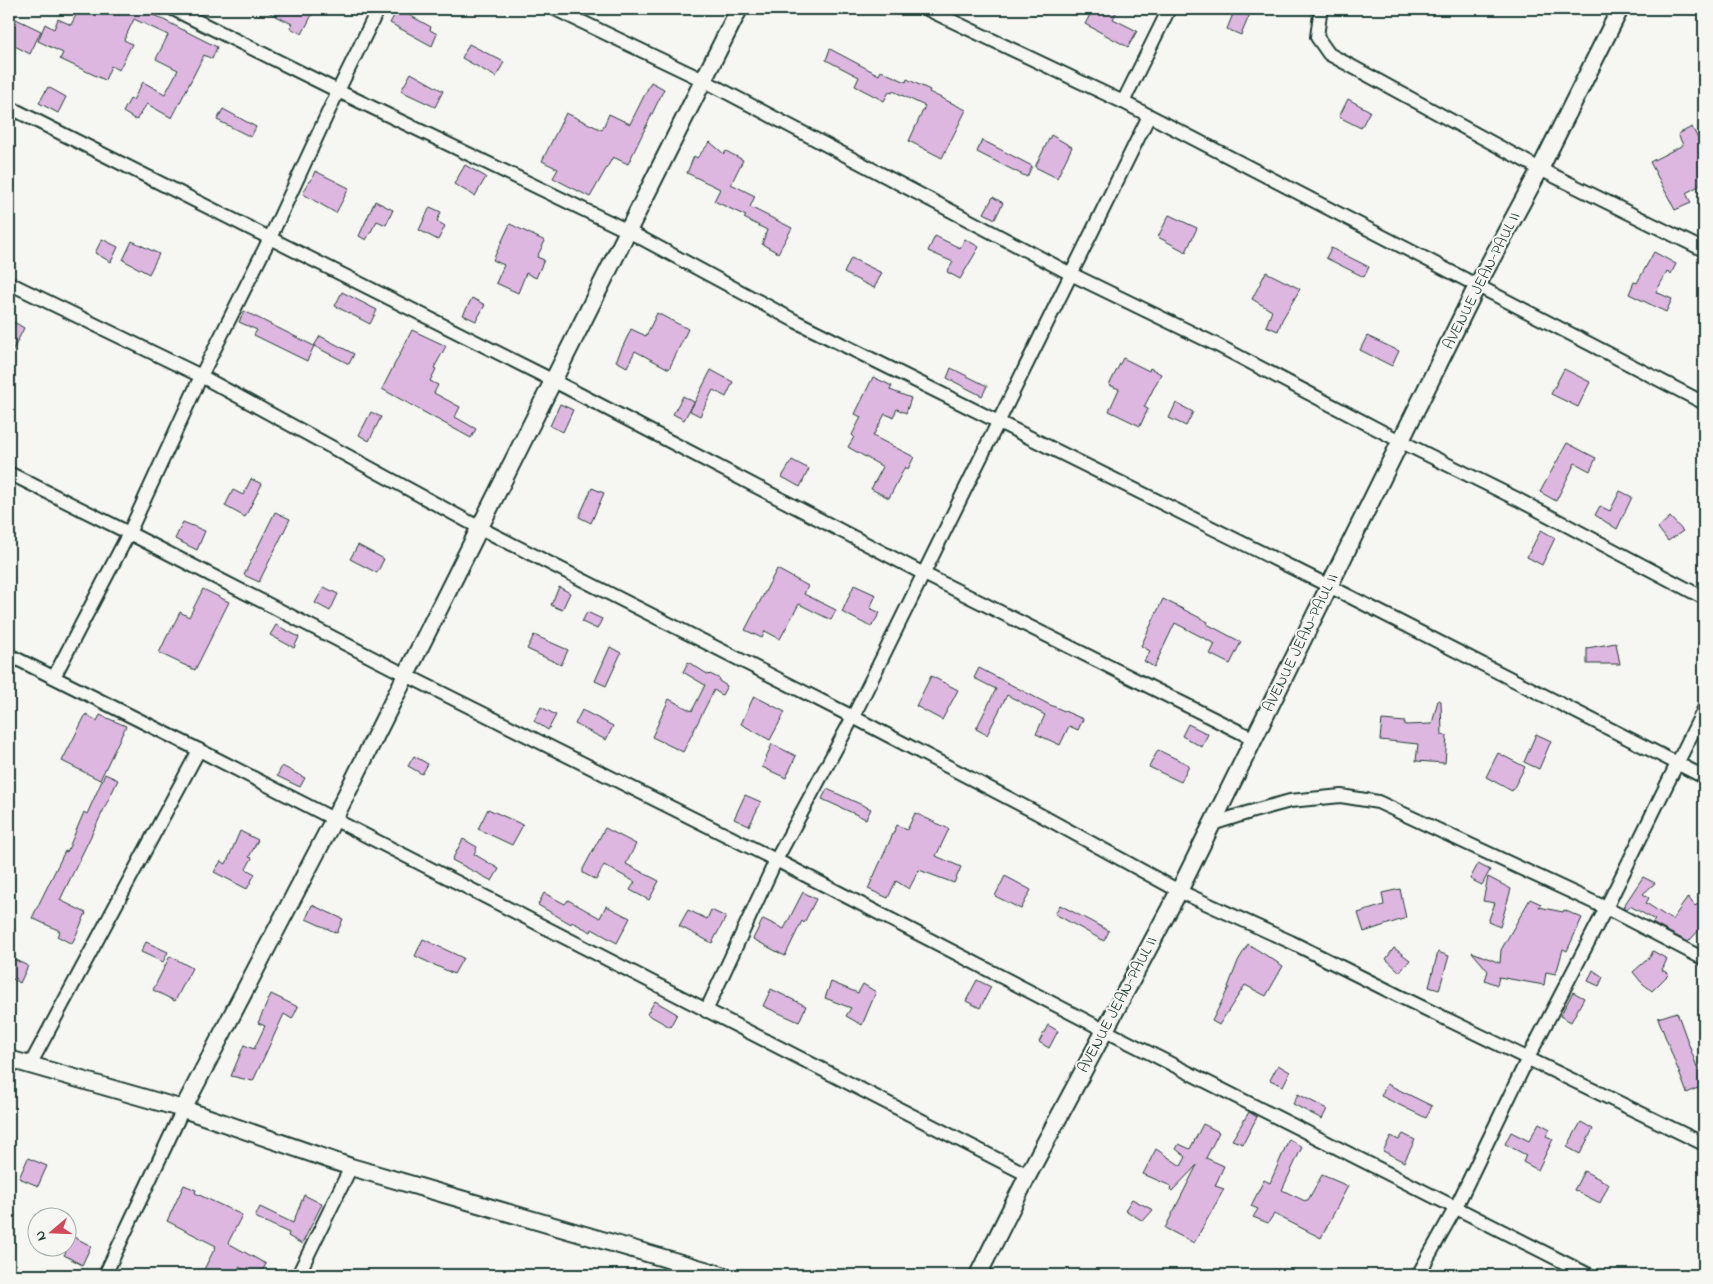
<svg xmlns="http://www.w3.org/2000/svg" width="1713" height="1284" font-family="'Indie Flower',sans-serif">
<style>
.building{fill:#ddb7e0;stroke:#1f3d34}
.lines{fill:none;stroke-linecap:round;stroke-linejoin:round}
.minor-casing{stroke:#1f3d34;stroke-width:16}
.tertiary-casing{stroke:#1f3d34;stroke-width:20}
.minor{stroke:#f6f6f2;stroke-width:12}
.tertiary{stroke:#f6f6f2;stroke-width:16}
.labels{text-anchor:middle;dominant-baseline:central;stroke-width:4;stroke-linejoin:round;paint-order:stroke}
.street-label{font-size:16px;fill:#1f3d34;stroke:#f6f6f2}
</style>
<rect width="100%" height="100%" fill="#f6f6f2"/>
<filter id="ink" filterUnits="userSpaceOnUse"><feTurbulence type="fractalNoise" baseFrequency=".02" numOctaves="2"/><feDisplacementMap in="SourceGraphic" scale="10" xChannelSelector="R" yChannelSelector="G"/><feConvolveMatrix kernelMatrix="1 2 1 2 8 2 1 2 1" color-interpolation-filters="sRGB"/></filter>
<g filter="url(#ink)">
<g class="building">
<path d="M79,9H106L120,15L121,13L113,9H142L217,47L212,59L204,55L172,118L147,104L136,120L123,112L130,99L133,100L143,82L165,94L178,70L156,59L168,35L134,19L124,40L132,44L119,70L111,66L105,80L60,59L63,53L38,41L45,24L54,29L58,19L71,25Z"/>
<path d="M262,9H315L302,34L290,28L292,24Z"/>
<path d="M398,9L431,27L430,30L437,34L432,46L390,23Z"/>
<path d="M1093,9H1118L1113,19L1137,31L1128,47L1085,24Z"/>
<path d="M1235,9H1252L1241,35L1227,29Z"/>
<path d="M16,19L41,31L30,54L9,43V34Z"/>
<path d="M469,44L504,62L496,77L462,58Z"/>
<path d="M830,49L879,75L881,71L906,82L907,79L930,90L929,92L966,110L942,158L909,141L925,106L893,91L892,93L889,92L884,101L855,86L859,77L826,60Z"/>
<path d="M411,73L443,91L435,107L401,91Z"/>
<path d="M651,82L664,89L628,164L613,157L590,197L553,178L558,169L542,161L566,113L602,130L609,114L630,124Z"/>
<path d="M48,87L66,97L58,113L39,103Z"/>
<path d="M1348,99L1370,111L1361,128L1339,117Z"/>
<path d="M223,109L256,127L251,137L217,120Z"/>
<path d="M1692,127L1704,150V183L1686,193L1691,203L1675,210L1650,162L1683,145L1678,134Z"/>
<path d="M1051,135L1072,147L1057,178L1035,167Z"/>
<path d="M982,140L1032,166L1027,177L977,152Z"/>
<path d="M710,142L724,154L726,151L743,160L731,184L755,196L750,207L792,228L778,253L762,244L767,230L744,218L746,216L714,201L720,189L687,173L694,156L697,158Z"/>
<path d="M465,165L486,177L475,196L454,184Z"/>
<path d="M315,171L349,188L336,213L303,194L309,181H311Z"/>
<path d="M993,197L1003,203L995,219L984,213Z"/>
<path d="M375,201L393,210L386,225L377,221L366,240L359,236Z"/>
<path d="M430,207L441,212L437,221L445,226L438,240L419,230Z"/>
<path d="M1169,215L1197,228L1186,252L1158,237Z"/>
<path d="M510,224L545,241L537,257L544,260L536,278L526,273L518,293L496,283L504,265L493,260Z"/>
<path d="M935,236L960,248L965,239L979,247L960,279L947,272L953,262L928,251Z"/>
<path d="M102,239L118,247L111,262L95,253Z"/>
<path d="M132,241L159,254L149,274L123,260Z"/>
<path d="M1331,248L1369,267L1364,277L1326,258Z"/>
<path d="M1654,252L1676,264L1671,274L1667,272L1656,292L1672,299L1666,312L1629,294L1634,282L1637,283Z"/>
<path d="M851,258L882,273L874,288L844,273Z"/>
<path d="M1266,272L1300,289L1282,320L1278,331L1266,326L1272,311L1252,299Z"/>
<path d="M342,292L377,310L370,324L335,306Z"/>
<path d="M472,298L485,305L476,321L463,315Z"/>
<path d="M244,311L314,346L307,361L254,335L257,330L239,322Z"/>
<path d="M657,313L688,329L669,369L635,351L627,367L616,361L631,329L646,336Z"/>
<path d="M9,319L24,328L9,358Z"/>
<path d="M412,330L446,346L434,368L436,369L430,381L438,385L434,393L460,407L455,417L476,429L471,438L382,389Z"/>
<path d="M320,336L354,354L349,364L314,346Z"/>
<path d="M1367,336L1399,351L1392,366L1360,350Z"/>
<path d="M1123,358L1149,371L1150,368L1161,374L1144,407L1148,409L1140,426L1109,411L1119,389L1109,385Z"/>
<path d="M951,368L987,386L982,396L947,378Z"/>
<path d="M1564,369L1590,382L1578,407L1551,394Z"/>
<path d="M711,370L733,382L726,397L713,390L700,416L690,411Z"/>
<path d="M873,377L892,386L890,390L911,398L906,413L897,409L893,417L885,414L873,436L914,457L908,469L905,467L889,498L871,489L883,467L848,447L854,437L852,435L861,417L855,414Z"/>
<path d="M683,396L694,402L684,420L673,414Z"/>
<path d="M1176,403L1193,412L1186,426L1169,418Z"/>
<path d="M560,404L573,410L563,432L550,426Z"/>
<path d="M371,412L381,417L369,441L359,435Z"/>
<path d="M1567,443L1596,458L1590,471L1575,463L1556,501L1540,492Z"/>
<path d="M792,460L809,469L800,487L782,477Z"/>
<path d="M251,479L262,484L245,517L225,506L233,490L243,495Z"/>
<path d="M592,488L604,493L591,523L579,517Z"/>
<path d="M1620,491L1632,497L1617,529L1595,515L1600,506L1610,511Z"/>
<path d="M275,512L290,519L259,582L244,575Z"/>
<path d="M1670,517L1683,531L1668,541L1658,528Z"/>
<path d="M183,522L205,531L197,550L175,539Z"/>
<path d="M1541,530L1555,538L1542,565L1527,557Z"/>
<path d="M358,545L384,559L377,573L350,559Z"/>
<path d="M777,569L808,586L804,594L836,610L831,620L799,604L780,639L765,631L762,638L745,630Z"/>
<path d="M854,585L876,595L870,608L880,613L871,627L842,612Z"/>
<path d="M324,587L338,594L330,611L315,603Z"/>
<path d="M559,587L570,593L562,610L551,605Z"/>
<path d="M203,589L229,602L195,670L159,653L168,634H169L180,612L189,617Z"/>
<path d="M1163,599L1208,622L1207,624L1241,642L1230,664L1210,654L1215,644L1175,623L1154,667L1144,661L1150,651L1141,646Z"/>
<path d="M587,612L602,619L597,629L582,622Z"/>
<path d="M276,625L299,637L294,648L270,635Z"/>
<path d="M534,635L568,650L561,665L527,649Z"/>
<path d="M1616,643L1620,664H1587V648Z"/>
<path d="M610,647L621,653L606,686L595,681Z"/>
<path d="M688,662L709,675L710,674L720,679L719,681L727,686L722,695L714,690L683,752L652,737L669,699L692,711L705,685L683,672Z"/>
<path d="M979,668L1048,704L1083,719L1078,730L1069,726L1060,745L1036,734L1045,715L1007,695L987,735L976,729L996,689L974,678Z"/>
<path d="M931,676L958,690L942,720L916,706Z"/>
<path d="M754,696L785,712L770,740L741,724Z"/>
<path d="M1438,700L1441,701L1442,735L1447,736L1445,763L1416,761L1418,744L1380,740L1382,720L1405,722V725L1432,724Z"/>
<path d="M541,707L556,715L548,730L534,721Z"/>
<path d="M582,710L613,726L606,740L575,724Z"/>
<path d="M86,714L97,721L100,715L126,726L100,780L62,761Z"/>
<path d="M1188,724L1208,734L1202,747L1182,736Z"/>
<path d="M1536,734L1551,741L1539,769L1524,762Z"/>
<path d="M772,744L796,756L786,778L762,767Z"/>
<path d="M1158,750L1189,765L1181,782L1149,767Z"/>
<path d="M1498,753L1525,767L1512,791L1486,777Z"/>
<path d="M414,756L428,764L422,774L408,766Z"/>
<path d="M282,766L305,778L300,787L277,776Z"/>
<path d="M105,774L118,780L60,900L86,913L72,944L57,936L60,931L32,918L65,851L67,852L84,812L87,814Z"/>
<path d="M827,789L871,809L866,819L822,799Z"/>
<path d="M745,795L761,802L749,826L734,819Z"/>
<path d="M488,809L523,825L512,845L478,829Z"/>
<path d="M915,813L949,829L936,856L961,867L954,883L919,870L909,889L896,881L888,898L868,889L897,825L907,830Z"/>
<path d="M605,828L636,844L626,864L659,881L649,900L630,890L635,882L604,865L596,880L583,873V869Z"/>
<path d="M240,831L258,840L249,857L252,858L246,869L255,874L247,889L214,872L221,861L226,864Z"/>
<path d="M463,839L477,847L474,854L499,869L492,881L452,860Z"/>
<path d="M1478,864L1490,870L1482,885L1470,879Z"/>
<path d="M1005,876L1031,890L1021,909L995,896Z"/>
<path d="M1488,877L1511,889L1500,927L1488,922L1495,903L1483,901Z"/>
<path d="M1643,877L1655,883L1643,894L1649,898L1646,903L1672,920L1688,897L1695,906L1699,903L1704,910V925L1688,942L1652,923L1655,920L1630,906L1627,910L1623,907Z"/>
<path d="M1400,889L1406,918L1364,932L1358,913L1384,905L1382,893Z"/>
<path d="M803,892L816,899L804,923L802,921L785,956L753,939L763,919L784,929Z"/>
<path d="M544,893L565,904L568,900L600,918L606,906L630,918L617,943L592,929L591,932L572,922L571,924L538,905Z"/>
<path d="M1530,899L1541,904L1539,907L1563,912L1564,910L1582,918L1567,951L1563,949L1556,974L1546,972L1544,985L1499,977L1497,985L1485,980L1488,971L1472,952L1500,963L1501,950Z"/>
<path d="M312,905L343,919L337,933L306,919Z"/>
<path d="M1060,905L1109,931L1104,941L1055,914Z"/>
<path d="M688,910L707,919L711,910L726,917L712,943L679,926Z"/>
<path d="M423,939L463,958L454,974L415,956Z"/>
<path d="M146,942L168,952L163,962L141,952Z"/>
<path d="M1248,944L1283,966L1266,996L1245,985L1219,1025L1212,1021L1229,987H1228L1238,961Z"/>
<path d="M1394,948L1410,960L1400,972L1386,959Z"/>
<path d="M1653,951L1667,959L1662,970L1669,974L1652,991L1642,983L1633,972L1650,957Z"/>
<path d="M1438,952L1449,956L1439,990L1429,987Z"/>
<path d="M170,956L192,968L175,1001L153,990Z"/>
<path d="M9,957L28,966L20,983L9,977Z"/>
<path d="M1593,970L1603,977L1599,986L1588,981Z"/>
<path d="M977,980L991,987L980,1008L966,1001Z"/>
<path d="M831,982L858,993L863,984L876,992L862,1025L846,1016L851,1008L825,998Z"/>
<path d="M771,989L806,1006L799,1022L763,1006Z"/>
<path d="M1573,992L1584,998L1571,1022L1560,1016Z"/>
<path d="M271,994L298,1007L292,1019L284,1014L253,1081L231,1076L244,1045L254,1049L265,1026L258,1023Z"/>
<path d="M655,1001L677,1014L670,1027L647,1014Z"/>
<path d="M1677,1012L1697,1067L1704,1064V1085L1687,1093L1658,1018Z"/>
<path d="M1048,1025L1058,1031L1049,1048L1039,1042Z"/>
<path d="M1278,1065L1290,1072L1283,1086L1270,1080Z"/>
<path d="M1387,1084L1432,1106L1426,1118L1381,1096Z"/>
<path d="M1298,1094L1327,1109L1322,1119L1293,1104Z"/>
<path d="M1249,1112L1257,1117L1243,1144L1232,1140Z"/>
<path d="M1581,1122L1593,1129L1580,1154L1567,1147Z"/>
<path d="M1539,1123L1550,1129L1546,1136L1553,1139L1538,1170L1523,1162L1526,1155L1505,1144L1511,1132L1529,1141Z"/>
<path d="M1203,1124L1219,1132L1206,1158L1224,1166L1215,1186L1224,1189L1194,1243L1165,1228L1197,1165L1172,1191L1170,1189L1171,1186L1143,1174L1156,1149L1181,1166L1186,1157L1176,1149L1179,1144L1190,1149Z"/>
<path d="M1403,1134L1415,1140L1404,1162L1383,1151L1391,1136L1399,1140Z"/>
<path d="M1289,1139L1302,1147L1282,1190L1305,1201L1306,1200H1308L1322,1175L1348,1186L1321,1238L1274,1214L1268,1223L1253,1217L1258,1209L1251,1206L1264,1180L1270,1183Z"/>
<path d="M28,1158L47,1166L38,1186L19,1178Z"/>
<path d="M1584,1171L1609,1184L1600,1203L1574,1190Z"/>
<path d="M184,1185L196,1190L195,1193L242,1215L228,1243L266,1264L260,1275H255L239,1267L235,1275H201L216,1246L167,1221Z"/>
<path d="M304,1195L322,1204L302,1244L288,1236L289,1233L255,1217L260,1207L293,1223Z"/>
<path d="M1132,1199L1153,1210L1143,1221L1125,1210Z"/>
<path d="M74,1237L91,1246L82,1265L64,1255Z"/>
</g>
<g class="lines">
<g class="minor-casing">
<g id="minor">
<path d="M173,9L338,91L628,231L797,322L1329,586L1704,777"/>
<path d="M555,9L703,80L1071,274L1217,345L1400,441L1517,499L1704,598"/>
<path d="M927,9L1123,102L1704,403"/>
<path d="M1322,9L1320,14L1317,37L1329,54L1540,169L1704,250"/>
<path d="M1123,102L1169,9"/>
<path d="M9,107L554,381L924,574L1254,739"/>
<path d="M9,283L201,376L480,528L853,717L1035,812L1179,891L1291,942L1399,996L1704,1144"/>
<path d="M9,473L129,533L406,675L776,860L1104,1030L1589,1275"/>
<path d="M9,655L199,750L1028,1175"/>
<path d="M54,677L129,533L201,376L270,238L338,91L378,9"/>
<path d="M1212,824L1250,812L1290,801L1341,796L1378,802L1606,908L1704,959"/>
<path d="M706,1011L776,860L853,717L1149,116"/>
<path d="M30,1065L199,750"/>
<path d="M105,1275L183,1109"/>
<path d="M298,1275L351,1167"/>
<path d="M1418,1275L1456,1207L1528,1058L1606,908L1704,709"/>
</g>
</g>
<g class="tertiary-casing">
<g id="tertiary">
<path d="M9,1059L183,1109L351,1167L722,1275"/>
<path d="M183,1109L334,819L739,9"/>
<path d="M978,1275L1028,1175L1179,891L1477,286L1540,169L1620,9"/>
</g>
</g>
<use href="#minor" class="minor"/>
<use href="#tertiary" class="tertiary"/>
</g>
</g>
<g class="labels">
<g class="street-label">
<text transform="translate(1482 281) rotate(-63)">AVENUE JEAN-PAUL II</text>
<text transform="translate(1301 643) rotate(-64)">AVENUE JEAN-PAUL II</text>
<text transform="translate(1118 1005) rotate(-62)">AVENUE JEAN-PAUL II</text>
</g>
</g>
<rect width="1713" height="1284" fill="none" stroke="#f6f6f2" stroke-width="30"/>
<rect x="15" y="15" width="1683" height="1254" fill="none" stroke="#1f3d34" stroke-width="2" filter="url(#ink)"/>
<g transform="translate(52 1232) rotate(251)"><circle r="24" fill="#f6f6f2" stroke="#a0aca6"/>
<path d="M0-4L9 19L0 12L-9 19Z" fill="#d1495b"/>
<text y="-8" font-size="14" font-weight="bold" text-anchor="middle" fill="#1f3d34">N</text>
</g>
</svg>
